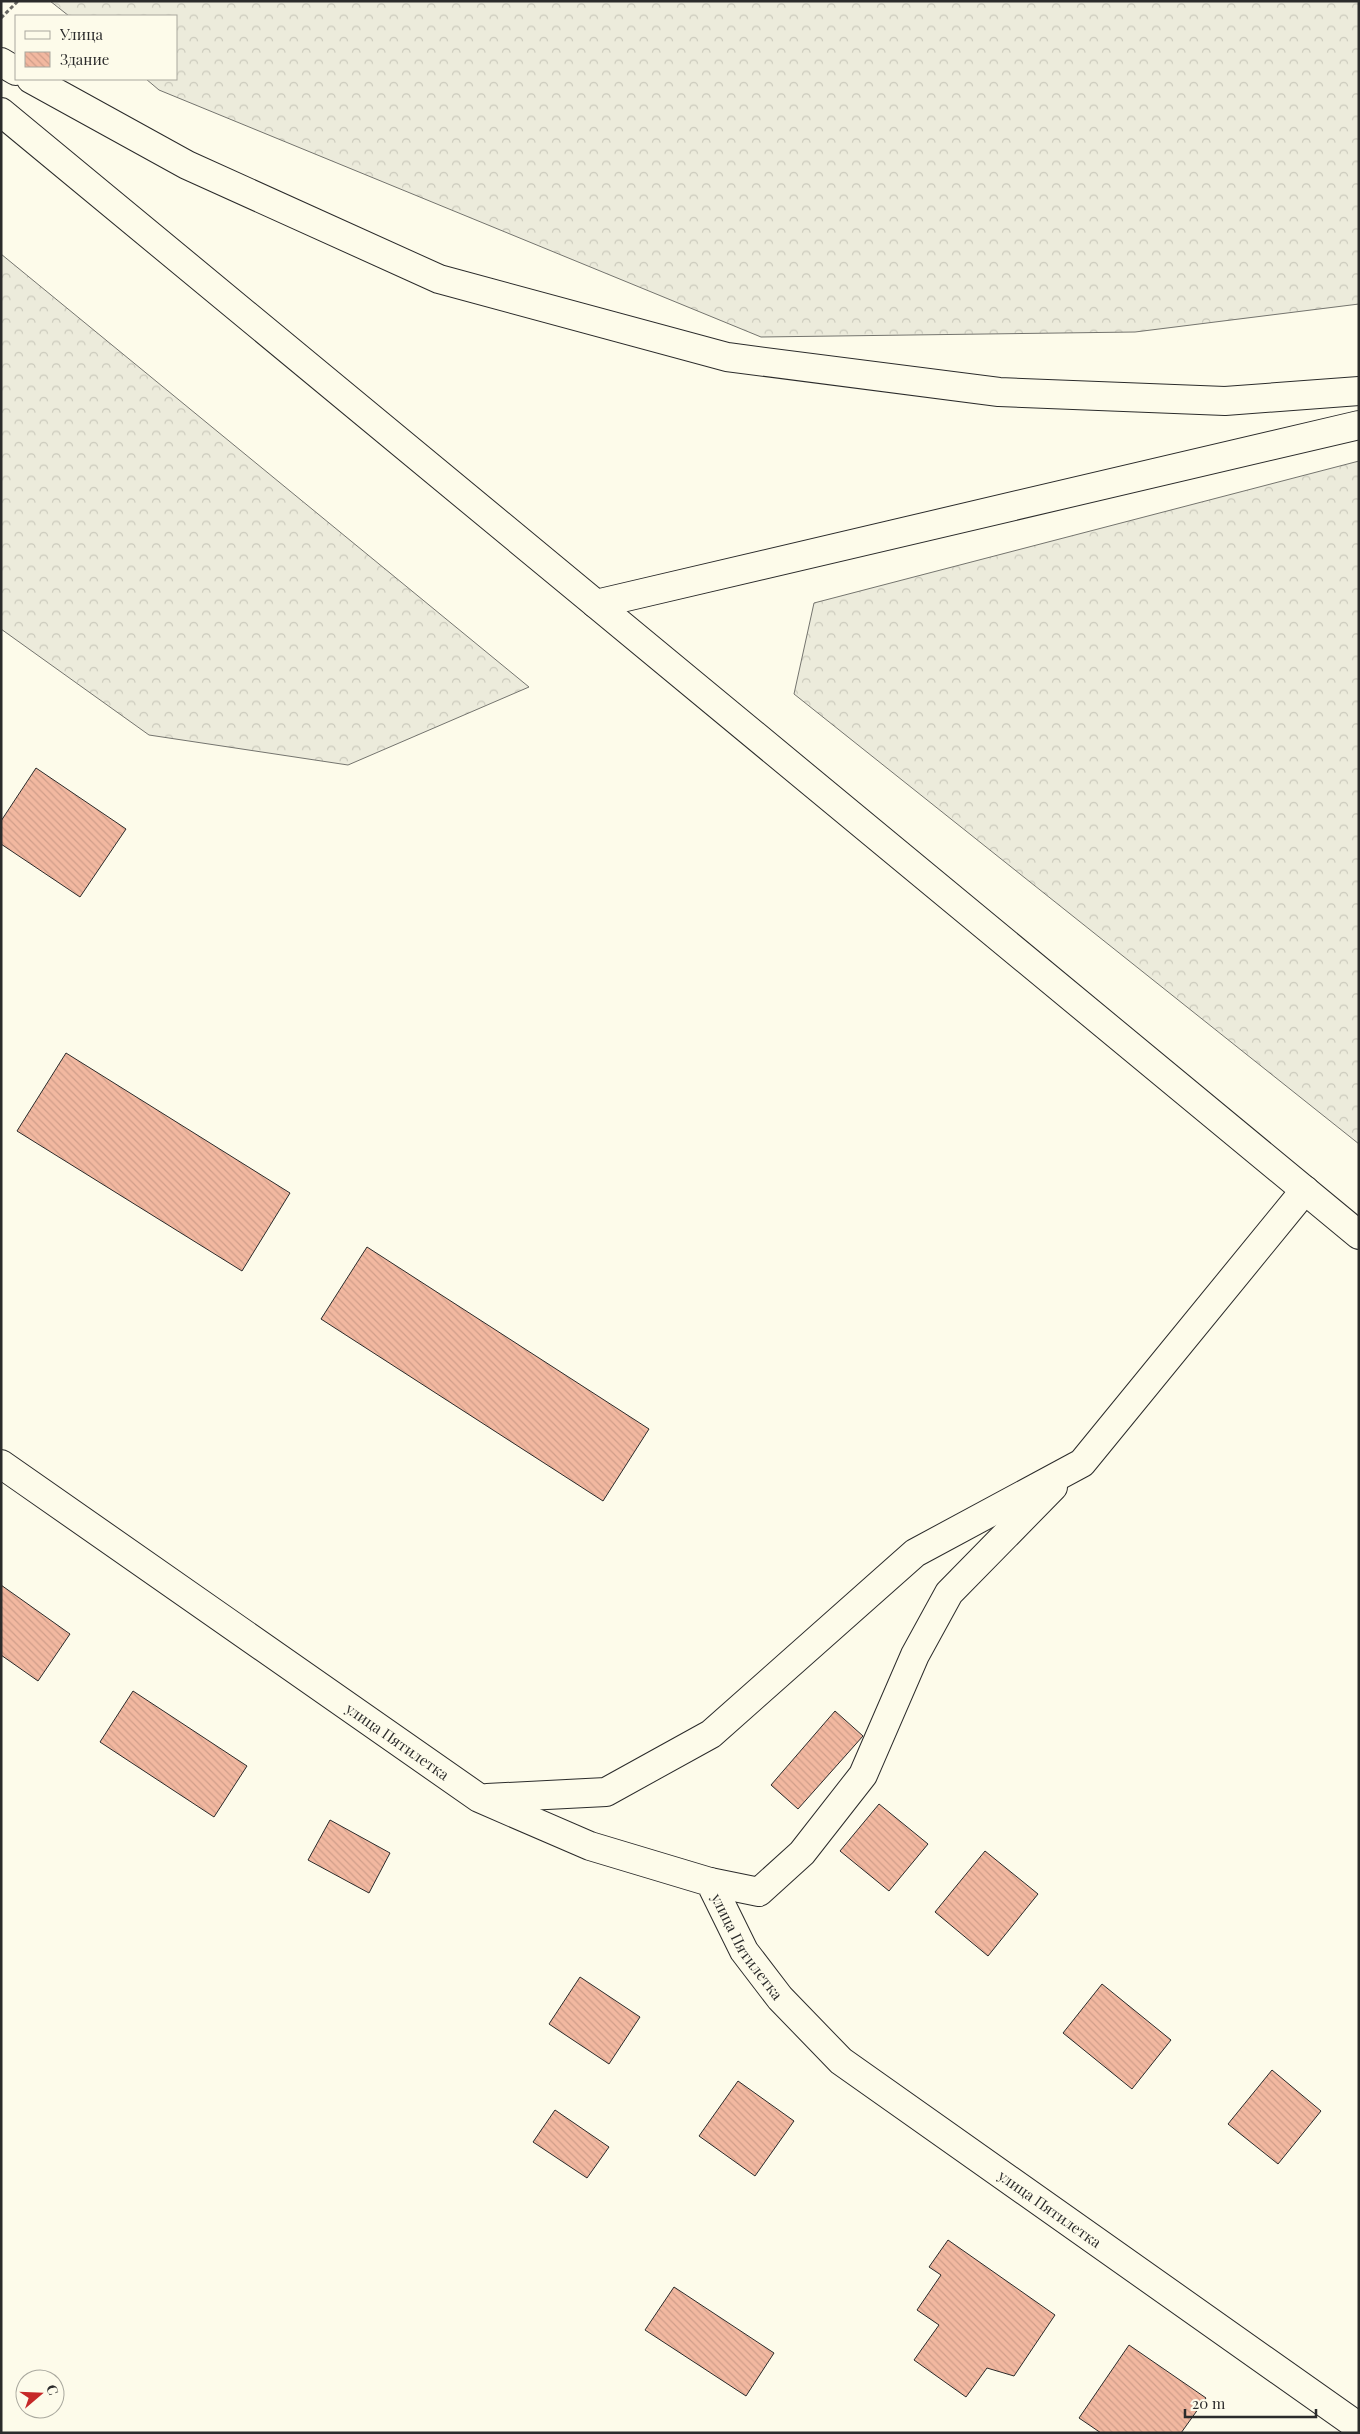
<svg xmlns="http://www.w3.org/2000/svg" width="1360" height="2434" font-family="'Playfair Display',serif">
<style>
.forest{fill:url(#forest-crowns);stroke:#74746e}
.building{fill:url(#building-back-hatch);stroke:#2b2b2b}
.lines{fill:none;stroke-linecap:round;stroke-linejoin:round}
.minor-casing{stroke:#2b2b2b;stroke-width:30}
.tertiary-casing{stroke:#2b2b2b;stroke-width:30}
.path{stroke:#6a6964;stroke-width:3;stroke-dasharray:4 2.5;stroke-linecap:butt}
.minor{stroke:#fdfbea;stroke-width:28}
.tertiary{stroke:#fdfbea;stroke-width:28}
.labels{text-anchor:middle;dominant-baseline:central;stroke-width:4;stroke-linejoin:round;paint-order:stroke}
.street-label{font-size:15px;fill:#2b2b2b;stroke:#fdfbea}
</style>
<defs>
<pattern id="forest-crowns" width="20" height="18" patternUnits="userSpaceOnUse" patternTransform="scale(1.25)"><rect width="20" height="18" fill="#ecebdb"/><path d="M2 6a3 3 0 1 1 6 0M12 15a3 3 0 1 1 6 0" fill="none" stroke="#cbcabc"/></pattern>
<pattern id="building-back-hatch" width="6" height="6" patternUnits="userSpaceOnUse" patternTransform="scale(1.25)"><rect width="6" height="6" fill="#f2b8a0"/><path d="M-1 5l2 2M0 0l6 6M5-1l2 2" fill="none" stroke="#d09e8a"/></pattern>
</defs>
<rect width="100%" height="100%" fill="#fdfbea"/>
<g class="forest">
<path d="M50,1H1359V304L1135,332L761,337L159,90L146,79H176V16H69Z"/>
<path d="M1,254L529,687L348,765L149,735L1,629Z"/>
<path d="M1359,461V1144L794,694L814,603Z"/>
</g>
<g class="building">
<path d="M36,768L126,829L80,897L1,844V821Z"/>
<path d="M66,1053L290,1193L242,1271L17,1131Z"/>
<path d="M367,1247L649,1429L603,1501L321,1319Z"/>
<path d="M1,1585L70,1634L38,1681L1,1655Z"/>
<path d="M133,1691L247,1766L214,1817L100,1742Z"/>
<path d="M835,1711L863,1736L798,1809L771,1785Z"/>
<path d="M879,1804L928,1844L889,1891L840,1851Z"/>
<path d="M330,1820L390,1853L369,1893L308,1860Z"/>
<path d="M985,1851L1038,1894L988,1956L935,1912Z"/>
<path d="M580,1977L640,2017L609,2064L549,2024Z"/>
<path d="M1102,1984L1171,2040L1132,2089L1063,2033Z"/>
<path d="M1272,2070L1321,2111L1278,2164L1228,2124Z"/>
<path d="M738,2081L794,2121L755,2176L699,2136Z"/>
<path d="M555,2110L609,2147L587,2178L533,2142Z"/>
<path d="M948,2240L1055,2315L1014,2376L987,2368L966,2397L914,2360L939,2325L917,2310L941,2275L929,2267Z"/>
<path d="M674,2287L774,2353L746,2396L645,2330Z"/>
<path d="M1129,2345L1206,2398L1181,2433H1101L1079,2418Z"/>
</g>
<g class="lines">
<g class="minor-casing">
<g id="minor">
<path d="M596,604L1359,1235"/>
<path id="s1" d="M1,1464L479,1798L590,1846L710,1882L744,1951L780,1998L841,2061L1359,2427"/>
<path d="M487,1798L606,1792L711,1734L915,1553L1082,1463L1305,1190"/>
<path d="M710,1882L759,1892L802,1853L863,1775L915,1655L949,1593L1053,1487"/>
</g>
</g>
<g class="tertiary-casing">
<g id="tertiary">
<path d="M1,62L16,71"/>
<path d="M31,79L187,165L439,279L727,357L999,392L1225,401L1359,391"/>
<path d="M1,112L596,604L1359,425"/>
</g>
</g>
<path class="path" d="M1,18L18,1"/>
<use href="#minor" class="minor"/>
<use href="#tertiary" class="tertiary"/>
</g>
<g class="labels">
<g class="street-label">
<text stroke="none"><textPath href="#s1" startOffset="484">улица Пятилетка</textPath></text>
<text stroke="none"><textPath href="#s1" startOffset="904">улица Пятилетка</textPath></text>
<text stroke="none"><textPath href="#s1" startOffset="1309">улица Пятилетка</textPath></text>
</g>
</g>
<rect width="1360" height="2434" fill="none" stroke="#2b2b2b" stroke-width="5"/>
<rect x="15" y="15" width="162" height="65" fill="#fdfbea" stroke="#a9a89e"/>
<rect x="25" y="31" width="25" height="8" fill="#fdfbea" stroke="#a9a89e"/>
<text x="60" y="40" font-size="15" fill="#2b2b2b">Улица</text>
<rect x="25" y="52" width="25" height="15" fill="url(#building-back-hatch)" stroke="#a9a89e"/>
<text x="60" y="65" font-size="15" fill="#2b2b2b">Здание</text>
<g transform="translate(40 2394) rotate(71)"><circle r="24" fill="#fdfbea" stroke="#a9a89e"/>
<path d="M0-4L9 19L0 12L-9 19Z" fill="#c62828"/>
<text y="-8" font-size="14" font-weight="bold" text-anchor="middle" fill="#2b2b2b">С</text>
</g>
<path d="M1185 2409v8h131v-8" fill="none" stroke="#2b2b2b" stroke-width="2.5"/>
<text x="1192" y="2409" font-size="15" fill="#2b2b2b" stroke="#fdfbea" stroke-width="4" paint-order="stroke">20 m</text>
</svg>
